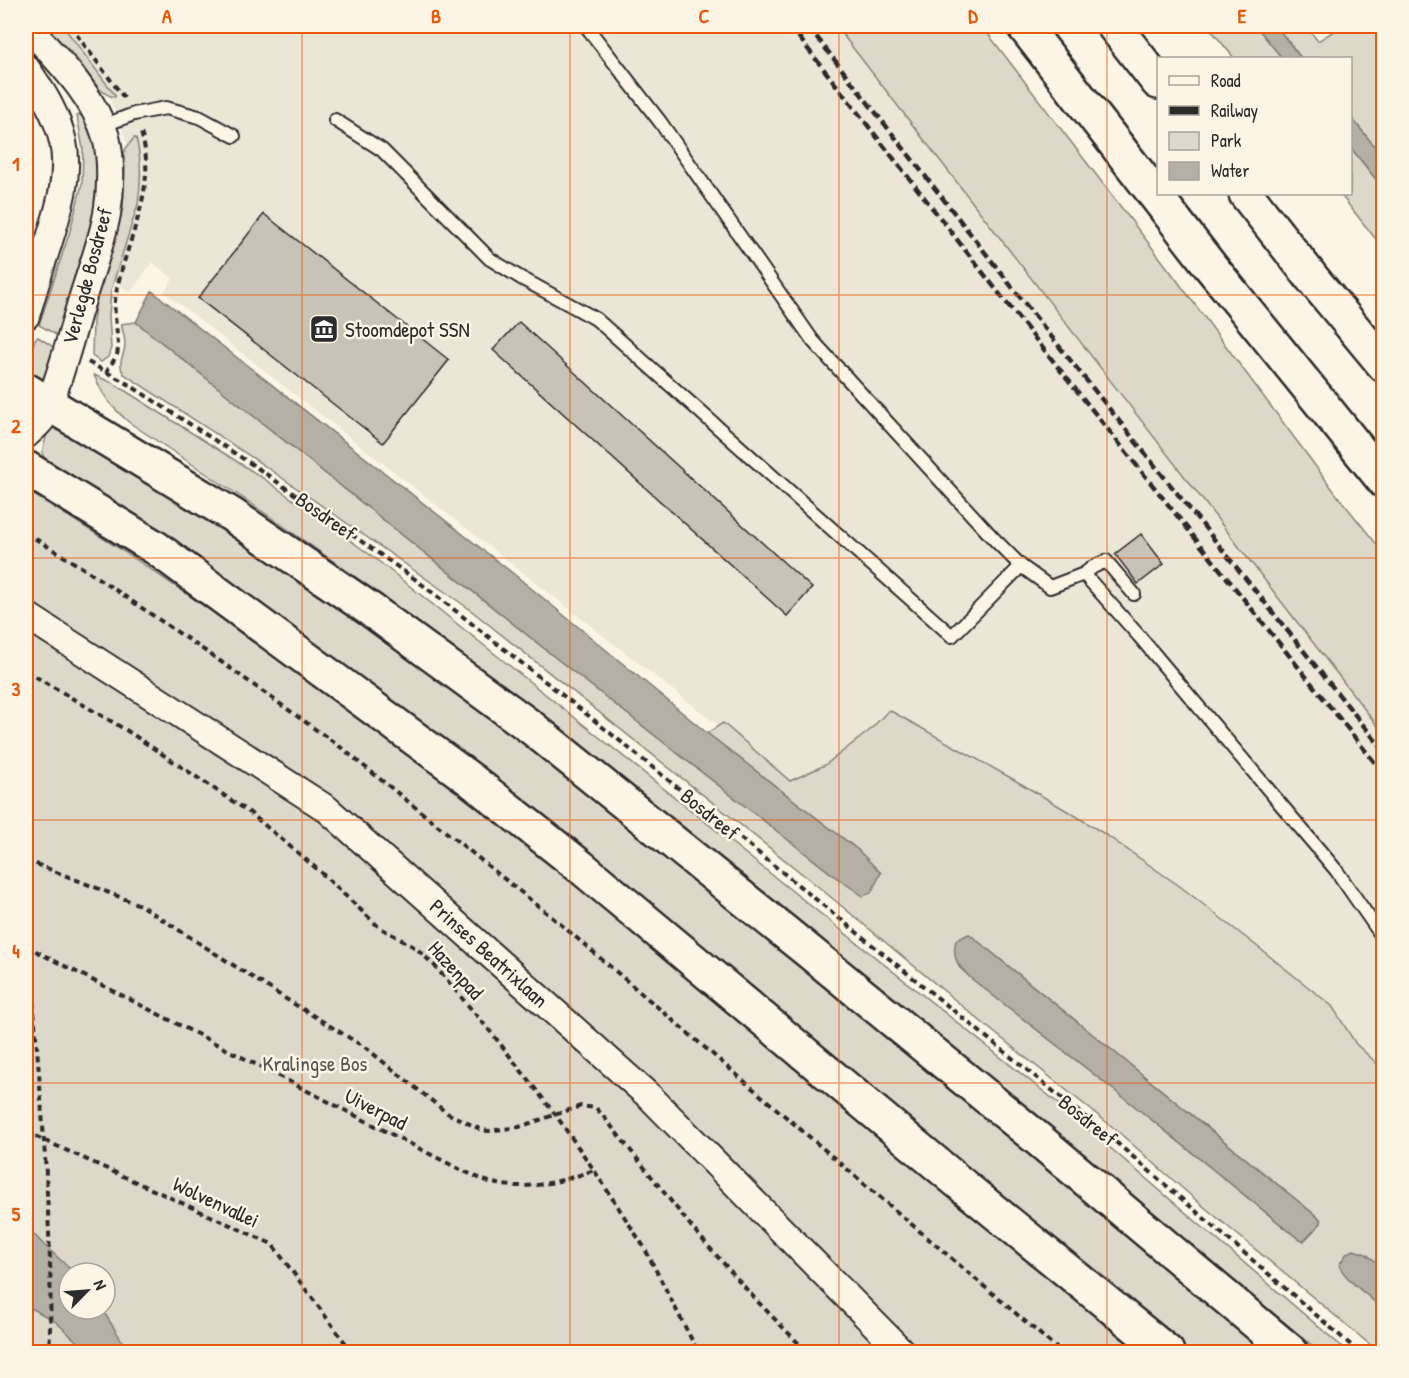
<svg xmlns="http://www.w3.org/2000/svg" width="1409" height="1378" font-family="'Patrick Hand',sans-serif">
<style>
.built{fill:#ece6d7}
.green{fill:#ded8ca;stroke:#84827a;stroke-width:1.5;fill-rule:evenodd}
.water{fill:#b4b0a5;stroke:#7d7b74;stroke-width:1.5}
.building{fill:#c8c3b7;stroke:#2b2b2b;stroke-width:1.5}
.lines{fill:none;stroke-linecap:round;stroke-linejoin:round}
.service-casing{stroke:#2b2b2b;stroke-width:16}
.minor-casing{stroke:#2b2b2b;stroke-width:30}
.trunk-casing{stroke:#2b2b2b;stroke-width:38}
.motorway-casing{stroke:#2b2b2b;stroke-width:38}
.path{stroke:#2b2b2b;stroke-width:4;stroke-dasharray:6 4.5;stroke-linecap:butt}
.service{stroke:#fcf5e5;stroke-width:12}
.minor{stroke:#fcf5e5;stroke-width:26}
.trunk{stroke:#fcf5e5;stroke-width:33}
.motorway{stroke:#fcf5e5;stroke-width:33}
.rail{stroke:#2b2b2b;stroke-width:4.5;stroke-dasharray:9 4.5;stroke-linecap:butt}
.grid{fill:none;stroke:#e8590c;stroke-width:1.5;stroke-opacity:0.55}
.labels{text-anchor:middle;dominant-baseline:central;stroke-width:5;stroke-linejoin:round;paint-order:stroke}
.street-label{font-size:21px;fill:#2b2b2b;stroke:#fcf5e5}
.poi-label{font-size:21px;fill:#2b2b2b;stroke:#fcf5e5;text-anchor:start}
.park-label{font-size:21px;fill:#585653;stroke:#fcf5e5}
.neatline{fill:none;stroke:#e8590c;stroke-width:2}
.grid-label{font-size:20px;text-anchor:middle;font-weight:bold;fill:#e8590c}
</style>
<rect width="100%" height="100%" fill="#fcf5e5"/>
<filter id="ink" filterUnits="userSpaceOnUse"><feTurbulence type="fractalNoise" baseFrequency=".0167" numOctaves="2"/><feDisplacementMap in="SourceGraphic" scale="12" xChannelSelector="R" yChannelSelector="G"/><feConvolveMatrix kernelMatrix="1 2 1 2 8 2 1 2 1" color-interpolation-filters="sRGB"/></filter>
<g filter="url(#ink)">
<path class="built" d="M53,26H836L1383,733V1069L1310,999L806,794L164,292L173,279L152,262L131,292L107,278L131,200V152L107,92Z"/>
<g class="green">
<path d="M45,26H63L115,95V97C99,95 91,77 82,65C71,51 57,38 45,26Z"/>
<path d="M836,26H982L1170,271L1337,495L1383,552V733Z"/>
<path d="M1208,26H1256L1282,58H1234Z"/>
<path d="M1276,26H1306L1318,41L1342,26H1383V157L1351,117L1350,58H1301Z"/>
<path d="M85,112L97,144L102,190L60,337L39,325L70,231L82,184L83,149L77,116Z"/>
<path d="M134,138H136C142,161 141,181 138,204L111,290L109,316L111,348L108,357L101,362L92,356L93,321L96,300L123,208L125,167L122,159L126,148Z"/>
<path d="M1351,148L1383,188V248L1340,194H1350Z"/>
<path d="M136,322L566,666L837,878L861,854L858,850L707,733L723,723L790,781L825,765L869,731L889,710L1018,782L1076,816L1106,835L1181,887L1263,951L1332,1006L1356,1044L1383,1069V1268L1366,1254L1348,1279L1383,1309V1352H1379L1197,1201L1115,1129L990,1029L815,884L468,608L265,466L124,374C116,363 125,356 125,344C125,338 123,331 121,324ZM969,934L1320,1219L1321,1223L1304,1240H1300L1132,1104L972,979L959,967L955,947Z"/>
<path d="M38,337L55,348L45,384L26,377V370L35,339Z"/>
<path d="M94,375L113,383L263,478L372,556L1058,1103L1348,1352H1320L999,1085L766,895L506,689L343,568L249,502L130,423C112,408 103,396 94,375Z"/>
<path d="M52,414L391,638L781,948L1276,1352H1187L634,891L445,741L321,648L206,567L52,467L43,456L42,452Z"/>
<path d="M26,490L128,554L315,682L429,768L604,905L1139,1352H26ZM69,1273H105V1309H69Z"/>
</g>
<g class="water">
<path d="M1256,26H1276L1301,58H1282Z"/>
<path d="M1351,117L1383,157V188L1351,148Z"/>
<path d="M152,291L515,575L707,733L858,850L881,873L871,893L863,896L837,878L566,666L136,322Z"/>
<path d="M969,934L1320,1219L1321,1223L1304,1241L1300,1240L1132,1104L972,979C959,967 951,959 956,940Z"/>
<path d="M26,1226L44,1245L75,1273H69V1309H102L129,1352H88L56,1322L26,1305Z"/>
<path d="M1354,1250L1366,1254L1383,1268V1309C1371,1297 1345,1280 1339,1265L1347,1253Z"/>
</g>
<g class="building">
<path d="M264,214L449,360L383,443L198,298Z"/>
<path d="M519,322L812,588L787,616L493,350Z"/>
<path d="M1141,534L1164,564L1138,584L1115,554Z"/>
</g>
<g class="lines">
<g class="service-casing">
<g id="service">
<path d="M586,26L661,123L813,341L994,539L1021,566L1050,587L1084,574L1139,636L1336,870L1384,939"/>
<path d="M335,120L382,150L490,259L521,278L596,319L952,636L1021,566"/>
<path d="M102,126L134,114L166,108L199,117L234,136"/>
<path d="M1084,574L1093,567L1106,561L1134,594"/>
</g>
</g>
<g class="minor-casing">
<g id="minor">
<path d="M26,68C42,91 57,114 63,142C70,175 59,209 49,241C41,266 33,291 26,316"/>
<path d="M26,435C31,430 38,425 42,419C48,408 52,397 56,385C65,359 72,333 80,306C89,275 101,246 107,214C111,190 112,160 106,137C93,93 56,59 27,26"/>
<path d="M26,615L327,809L650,1097L902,1352"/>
</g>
</g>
<g class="trunk-casing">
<g id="trunk">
<path d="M26,390L232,515L371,610L532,728L807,950L1038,1139L1291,1352"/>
<path d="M26,468L156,548L471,780L581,867L968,1190L1167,1352"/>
</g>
</g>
<g class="motorway-casing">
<g id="motorway">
<path d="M1024,26L1211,267L1384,481"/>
<path d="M1114,26L1158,82"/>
<path d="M1246,194L1312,278L1384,365"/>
</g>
</g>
<g class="path">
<path d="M70,26L125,99"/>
<path d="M88,362L128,384L259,469L419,582L589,716L1110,1137L1359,1352"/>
<path d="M106,373L117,355L118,349C118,329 112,314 116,294C126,239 160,187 140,130"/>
<path d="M26,533L86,570L220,661L339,746L558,922L1061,1352"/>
<path d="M26,671L126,730L249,812L317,869L379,927L416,948L434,965L494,1036L555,1114L594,1170L644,1247L698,1352"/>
<path d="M26,860L140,905L286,999L366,1048L447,1113L480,1129L488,1131L519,1127L581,1106L596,1108L604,1117L694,1230L757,1301L807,1352"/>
<path d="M26,928L29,947C35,1029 43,1111 47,1193C50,1246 52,1299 49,1352"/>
<path d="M26,946L463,1171C471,1174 480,1179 489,1182C524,1192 561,1182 594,1170"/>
<path d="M26,1132L272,1244L352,1352"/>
</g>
<use href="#service" class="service"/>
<use href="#minor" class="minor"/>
<use href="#trunk" class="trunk"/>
<use href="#motorway" class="motorway"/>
<g class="rail">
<path d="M790,26L1009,306L1384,774"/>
<path d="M808,26L1030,310L1384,751"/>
</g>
</g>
</g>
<path class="grid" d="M302,26V1352M570,26V1352M839,26V1352M1107,26V1352M26,295H1384M26,558H1384M26,820H1384M26,1083H1384"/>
<defs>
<g id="museum-square" transform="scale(1.5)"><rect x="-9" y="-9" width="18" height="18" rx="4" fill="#2b2b2b" stroke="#fcf5e5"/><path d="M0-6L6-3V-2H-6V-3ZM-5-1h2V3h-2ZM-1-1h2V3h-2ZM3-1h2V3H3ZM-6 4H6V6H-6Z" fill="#fff"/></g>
</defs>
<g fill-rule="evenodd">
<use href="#museum-square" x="324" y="329"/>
</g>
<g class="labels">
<g class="street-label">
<text transform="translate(87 276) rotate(-75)">Verlegde Bosdreef</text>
<text transform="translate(326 516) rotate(35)">Bosdreef</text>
<text transform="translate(710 814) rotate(39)">Bosdreef</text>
<text transform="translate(489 953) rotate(42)">Prinses Beatrixlaan</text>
<text transform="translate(456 970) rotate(48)">Hazenpad</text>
<text transform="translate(376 1109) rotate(27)">Uiverpad</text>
<text transform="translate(1088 1120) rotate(39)">Bosdreef</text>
<text transform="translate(216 1202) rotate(25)">Wolvenvallei</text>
</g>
<g class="poi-label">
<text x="345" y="329">Stoomdepot SSN</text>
</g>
<g class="park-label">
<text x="315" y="1063">Kralingse Bos</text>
</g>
</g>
<rect width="1409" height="1378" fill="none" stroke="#fcf5e5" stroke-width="66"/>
<rect x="1157" y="57" width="195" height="138" fill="#fcf5e5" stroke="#a8a49b" stroke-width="1.5"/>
<rect x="1169" y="76" width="30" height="9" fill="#fcf5e5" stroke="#a8a49b" stroke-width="1.5"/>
<text x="1211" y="87" font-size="18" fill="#2b2b2b">Road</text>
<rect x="1169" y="106" width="30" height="9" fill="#2b2b2b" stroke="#a8a49b" stroke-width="1.5"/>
<text x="1211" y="117" font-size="18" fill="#2b2b2b">Railway</text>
<rect x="1169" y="132" width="30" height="18" fill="#ded8ca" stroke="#a8a49b" stroke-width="1.5"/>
<text x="1211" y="147" font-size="18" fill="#2b2b2b">Park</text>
<rect x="1169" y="162" width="30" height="18" fill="#b4b0a5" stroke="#a8a49b" stroke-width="1.5"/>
<text x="1211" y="177" font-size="18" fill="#2b2b2b">Water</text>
<g transform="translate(87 1291) rotate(65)"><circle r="28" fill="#fcf5e5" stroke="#a8a49b" stroke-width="1.5"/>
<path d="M0-4.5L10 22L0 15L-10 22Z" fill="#2b2b2b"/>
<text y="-9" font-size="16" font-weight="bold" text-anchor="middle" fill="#2b2b2b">N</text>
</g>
<rect x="33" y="33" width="1343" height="1312" class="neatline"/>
<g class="grid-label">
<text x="167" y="23">A</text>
<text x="436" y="23">B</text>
<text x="704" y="23">C</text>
<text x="973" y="23">D</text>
<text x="1242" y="23">E</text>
<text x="16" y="171">1</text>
<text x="16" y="433">2</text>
<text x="16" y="696">3</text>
<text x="16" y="958">4</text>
<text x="16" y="1221">5</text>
</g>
</svg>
